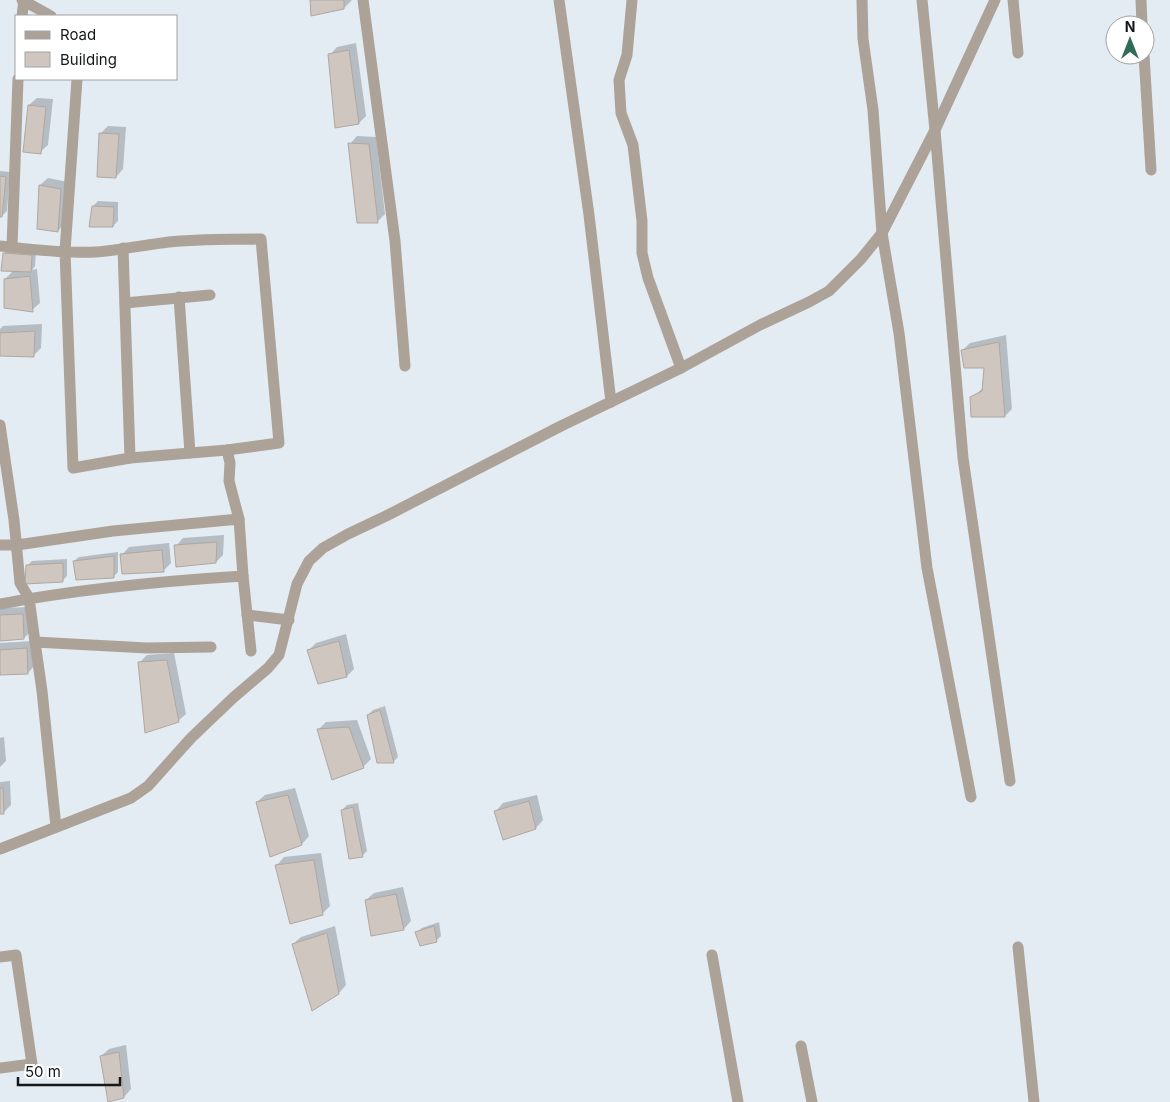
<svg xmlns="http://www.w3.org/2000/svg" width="1170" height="1102" font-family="Inter,sans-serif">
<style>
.shadow{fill:#0003}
.building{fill:#cfc6c0;stroke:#b0a7a1}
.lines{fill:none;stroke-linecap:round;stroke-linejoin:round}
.street{stroke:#aca297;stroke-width:11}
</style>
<rect width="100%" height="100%" fill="#e3ebf3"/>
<g class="shadow">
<path d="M311,0H352L344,8Z"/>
<path d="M356,43L366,116L359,123L336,126L330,55L337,47Z"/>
<path d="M37,98L53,99L48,145L40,152L29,105Z"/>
<path d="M108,126L126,127L123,169L116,177L101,133Z"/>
<path d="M357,136L376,137L385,214L377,222L350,144Z"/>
<path d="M0,171L10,172L7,211L2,216H0Z"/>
<path d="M48,178L68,182L65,223L58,231L40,185Z"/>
<path d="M98,201L118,202V221L113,226L93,206Z"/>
<path d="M9,248L36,251L35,266L32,270L37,269L40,303L32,310L5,279L14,270L4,253Z"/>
<path d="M42,324L41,348L33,356L0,355V329L3,326Z"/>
<path d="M1006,335L1012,409L1005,416L972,398L983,388L985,366L962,351L970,343Z"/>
<path d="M224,535L223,555L216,562L176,546L183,538Z"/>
<path d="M169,543L171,563L163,571L122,555L129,547Z"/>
<path d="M118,552V572L113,577L74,561L79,557Z"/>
<path d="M67,559V576L62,581L27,566L32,561Z"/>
<path d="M30,607L31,631L24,638L0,640V608Z"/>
<path d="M346,634L354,669L347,676L309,650L316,643Z"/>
<path d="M34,641L35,665L28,673L0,674V643Z"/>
<path d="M174,653L186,714L178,721L139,663L147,655Z"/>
<path d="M385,706L398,757L393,762L368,715L373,710Z"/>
<path d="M357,720L371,759L363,767L318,730L326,722Z"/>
<path d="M4,737L6,761L0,767V738Z"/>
<path d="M10,781L11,805L4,812L0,813V782Z"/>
<path d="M295,788L309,836L302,844L257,802L265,795Z"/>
<path d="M537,795L543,820L536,828L496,811L503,803Z"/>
<path d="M358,803L367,851L362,856L342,810L347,805Z"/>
<path d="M321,853L330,906L322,914L277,865L284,857Z"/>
<path d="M403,887L411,921L404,929L372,935L366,900L374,893Z"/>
<path d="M439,922L441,936L436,941L417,932L422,928Z"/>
<path d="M335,926L346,985L339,993L293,944L301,937Z"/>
<path d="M126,1045L131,1089L124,1097L101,1056L109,1049Z"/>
</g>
<g class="building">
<path d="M310,0H344V9L311,16Z"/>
<path d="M349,50L359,124L335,128L328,54Z"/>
<path d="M28,105L46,107L41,154L23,152Z"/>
<path d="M99,133L119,134L116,178L97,177Z"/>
<path d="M348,143L369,144L378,223H357Z"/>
<path d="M0,176L6,177L2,217H0Z"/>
<path d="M39,185L61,189L58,232L37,229Z"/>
<path d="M92,206L114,207L113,227H89Z"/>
<path d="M3,253L32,255L31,272L1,271Z"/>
<path d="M30,276L33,312L4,308V279Z"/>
<path d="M35,331L34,357L0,356V333Z"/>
<path d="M999,342L1005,417H971L970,397L982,391L984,368H964L961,350Z"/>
<path d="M217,542L216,563L176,567L174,545Z"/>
<path d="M162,550L164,572L122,574L120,554Z"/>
<path d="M114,556V578L76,580L73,561Z"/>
<path d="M63,563V582L25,584L26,565Z"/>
<path d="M23,614L24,639L0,641V615Z"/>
<path d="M339,641L347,677L318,684L307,650Z"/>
<path d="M27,648L28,674L0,675V650Z"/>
<path d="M167,660L179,722L145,733L138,662Z"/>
<path d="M380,710L394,763H377L367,715Z"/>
<path d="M349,727L364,768L332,780L317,729Z"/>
<path d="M0,788H3L4,814H0Z"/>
<path d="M288,795L302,845L270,857L256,802Z"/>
<path d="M529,801L536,829L503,840L494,811Z"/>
<path d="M353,807L363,857L349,859L341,810Z"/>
<path d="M314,860L323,915L290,924L275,865Z"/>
<path d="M396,894L404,930L371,936L365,900Z"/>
<path d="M434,926L437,942L420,946L415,932Z"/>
<path d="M327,933L339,994L312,1011L292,944Z"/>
<path d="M119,1052L124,1098L108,1102L100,1056Z"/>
</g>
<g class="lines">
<g class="street">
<path d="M22,0L51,16"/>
<path d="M363,0L395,241L405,366"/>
<path d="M559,0L589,215L611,402"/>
<path d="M632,0L627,55L619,80L621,113L633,145L642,221V253L648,278L681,368"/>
<path d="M862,0L863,39L873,110L882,233L899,333L927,568L971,797"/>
<path d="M922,0L935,130L963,458L1010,781"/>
<path d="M1013,0L1018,53"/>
<path d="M1141,0L1142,25"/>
<path d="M22,16L24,0"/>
<path d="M1144,55L1151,170"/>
<path d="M0,246C29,249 67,254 96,252C120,250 145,245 169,242C200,239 230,239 261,239L279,443L227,450L130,458L73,468L65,251L77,79"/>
<path d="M12,247L18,79"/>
<path d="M123,248L130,458"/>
<path d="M179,297L190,453"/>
<path d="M125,303L210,295"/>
<path d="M0,425L14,520L20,583L29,598L35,642L42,691L56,827"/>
<path d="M227,450L230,463L229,481L239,519"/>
<path d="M0,545H17L113,531L239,519L243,576C163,581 79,589 0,604"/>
<path d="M243,576L251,651"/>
<path d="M247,615L289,620"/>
<path d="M35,642L147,648L211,647"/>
<path d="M0,849L131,798L148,786L191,738L234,697L268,668L279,655L297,584L309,561L323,548L348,534L386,516L561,426L681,368L760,325L809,302L829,291L861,259L882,233L935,130L995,0"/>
<path d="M1018,947L1034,1102"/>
<path d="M712,955L738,1102"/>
<path d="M0,957L16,955L32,1064L0,1068"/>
<path d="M801,1046L812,1102"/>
</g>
</g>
<rect x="15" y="15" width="162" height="65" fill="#ffffff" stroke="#a1a3a3"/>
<rect x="25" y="31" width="25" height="8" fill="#aca297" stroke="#a1a3a3"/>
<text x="60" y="40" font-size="15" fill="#15181a">Road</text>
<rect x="25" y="52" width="25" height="15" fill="#cfc6c0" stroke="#a1a3a3"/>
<text x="60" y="65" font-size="15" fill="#15181a">Building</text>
<g transform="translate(1130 40)"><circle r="24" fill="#ffffff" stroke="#a1a3a3"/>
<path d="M0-4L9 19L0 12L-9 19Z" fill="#306c57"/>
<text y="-8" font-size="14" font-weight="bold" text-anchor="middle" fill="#15181a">N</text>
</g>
<path d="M18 1077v8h102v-8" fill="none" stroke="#15181a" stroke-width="2.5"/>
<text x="25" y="1077" font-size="15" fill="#15181a" stroke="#ffffff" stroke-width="4" paint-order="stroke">50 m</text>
</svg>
